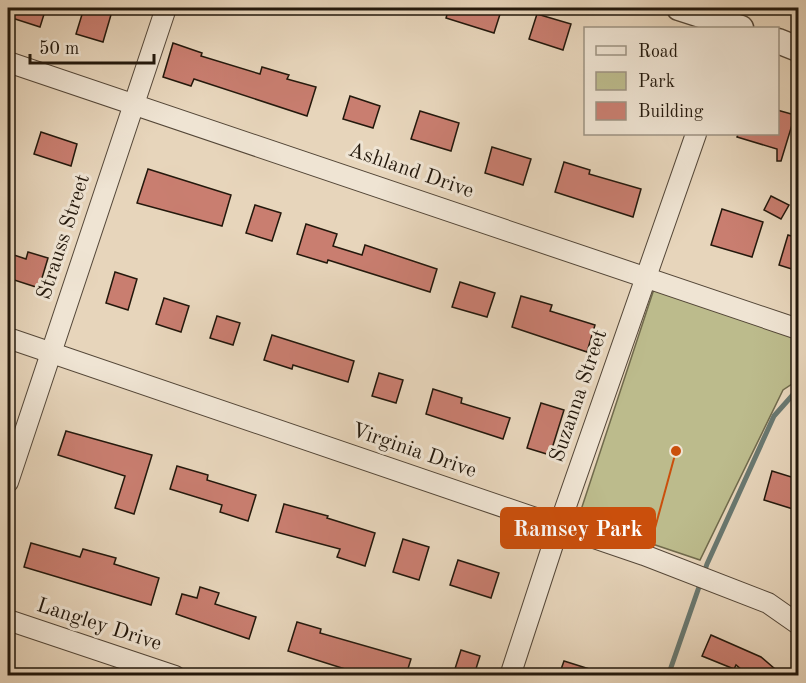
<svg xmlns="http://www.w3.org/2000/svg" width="806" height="683" font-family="'Old Standard TT',serif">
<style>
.green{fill:#bcbb8c;stroke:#706a4c;stroke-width:1.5}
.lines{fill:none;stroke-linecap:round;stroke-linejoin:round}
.stream{stroke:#697870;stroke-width:5}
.building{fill:#c97e70;stroke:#23180c;stroke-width:1.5}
.minor-casing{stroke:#544738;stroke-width:22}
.tertiary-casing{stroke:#544738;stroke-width:27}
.minor{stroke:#efe4d3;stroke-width:20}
.tertiary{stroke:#efe4d3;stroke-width:24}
.labels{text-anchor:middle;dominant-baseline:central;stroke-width:6;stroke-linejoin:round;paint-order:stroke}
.street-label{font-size:21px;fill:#23180c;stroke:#efe4d3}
.leader{fill:none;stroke:#ca4f0c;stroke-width:2}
.callout-dot{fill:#ca4f0c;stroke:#efe4d3;stroke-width:2}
.callout{fill:#ca4f0c;stroke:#ca4f0c;stroke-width:2}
.callout-label{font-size:22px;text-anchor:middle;font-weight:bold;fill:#fff}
</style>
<rect width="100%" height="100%" fill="#e7d5bb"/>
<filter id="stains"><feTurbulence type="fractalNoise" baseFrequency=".00333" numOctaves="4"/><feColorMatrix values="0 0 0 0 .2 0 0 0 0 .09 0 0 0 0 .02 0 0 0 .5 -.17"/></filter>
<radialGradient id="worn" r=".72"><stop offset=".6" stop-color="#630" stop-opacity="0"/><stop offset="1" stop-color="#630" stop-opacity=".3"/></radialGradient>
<path class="green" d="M654,289L798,338V380L783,390L700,560L578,519Z"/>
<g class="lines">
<path class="stream" d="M668,676L707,564L774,416L798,389"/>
</g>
<g class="building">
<path d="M15,8H46L40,27L12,18Z"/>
<path d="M84,8H113L103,42L76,34Z"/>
<path d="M449,8H502L494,33L446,18Z"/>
<path d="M537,14L571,24L563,50L529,39Z"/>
<path d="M173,43L202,53L201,56L260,74L262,67L289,75L287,79L316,87L307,116L194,79L191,86L163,77Z"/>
<path d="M350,96L380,106L373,128L343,119Z"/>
<path d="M777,110L795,115L781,161H777V149L737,137L738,134H777Z"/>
<path d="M420,111L459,123L451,151L411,139Z"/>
<path d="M41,132L77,144L71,166L34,154Z"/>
<path d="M492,147L531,159L523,185L485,173Z"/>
<path d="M564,162L590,170L589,174L641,189L633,217L555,192Z"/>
<path d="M148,169L231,195L222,226L137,203Z"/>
<path d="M771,196L789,205L781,219L764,210Z"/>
<path d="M255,205L281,213L272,241L246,233Z"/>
<path d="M722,209L763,222L752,257L711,245Z"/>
<path d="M306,224L337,234L333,246L362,255L365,245L437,269L430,292L328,260L327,263L297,254Z"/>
<path d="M788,235L798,238V271L779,265Z"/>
<path d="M28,252L48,258L39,288L8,278V253L26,259Z"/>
<path d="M115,272L137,279L128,310L106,303Z"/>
<path d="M460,282L495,293L487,317L452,307Z"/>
<path d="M521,296L552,305L550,311L595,325L587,352L512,327Z"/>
<path d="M164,298L189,306L181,332L156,324Z"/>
<path d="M217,316L240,323L233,345L210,338Z"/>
<path d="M272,335L354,361L348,382L293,365L292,369L264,360Z"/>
<path d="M379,373L403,380L396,403L372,396Z"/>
<path d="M433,389L462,398L461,403L510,418L503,439L426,414Z"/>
<path d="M541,403L564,410L550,455L527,448Z"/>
<path d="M66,431L152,455L134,514L115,508L125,476L58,455Z"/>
<path d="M177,466L208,475L207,480L256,495L248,521L220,512L222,505L170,489Z"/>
<path d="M772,471L798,479V492L793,509L764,500Z"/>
<path d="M284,504L328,516L327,518L375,533L365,566L337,557L340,549L276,532Z"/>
<path d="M403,539L429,547L419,580L393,572Z"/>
<path d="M31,543L80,557L83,549L116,558L114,564L159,578L151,605L24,567Z"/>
<path d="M458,560L499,573L491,598L450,585Z"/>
<path d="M200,587L219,593L215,604L256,617L249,639L176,614L182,594L197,598Z"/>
<path d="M297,622L321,629L320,633L411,659L406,675H364L288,651Z"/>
<path d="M711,635L761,657L782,675H748L736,665L734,669L702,656Z"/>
<path d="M461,650L480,656L474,675H453Z"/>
<path d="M564,661L599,672L598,675H559Z"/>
</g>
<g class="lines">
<g class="minor-casing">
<g id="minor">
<path d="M8,62L798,329"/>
<path d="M8,338L644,555L768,603L798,624"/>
<path d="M8,482L166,8"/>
<path d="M8,620L175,676"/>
<path d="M510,676L559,526L696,134"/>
</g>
</g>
<g class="tertiary-casing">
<g id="tertiary">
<path d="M679,8L741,28"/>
<path d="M778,41L798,49"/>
</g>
</g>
<use href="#minor" class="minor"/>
<use href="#tertiary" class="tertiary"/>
</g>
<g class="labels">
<g class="street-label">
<text transform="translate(411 171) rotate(19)">Ashland Drive</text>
<text transform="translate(64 237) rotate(-72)">Strauss Street</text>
<text transform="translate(579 396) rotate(-71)">Suzanna Street</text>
<text transform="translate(414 451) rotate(19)">Virginia Drive</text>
<text transform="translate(99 625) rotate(18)">Langley Drive</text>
</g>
</g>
<path class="leader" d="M676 451L655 528"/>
<circle class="callout-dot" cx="676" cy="451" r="6"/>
<rect class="callout" x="501" y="508" width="154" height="40" rx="6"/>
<g class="callout-label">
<text x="578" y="536">Ramsey Park</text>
</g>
<rect width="806" height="683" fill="none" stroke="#e7d5bb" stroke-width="30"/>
<rect x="9" y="9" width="788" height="665" fill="none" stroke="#23180c" stroke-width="3"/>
<rect x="15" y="15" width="776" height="653" fill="none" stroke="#23180c" stroke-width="1.5"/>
<rect x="584" y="27" width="195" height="108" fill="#efe4d3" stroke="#9d9283" stroke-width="1.5"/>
<rect x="596" y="46" width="30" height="9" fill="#efe4d3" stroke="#9d9283" stroke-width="1.5"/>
<text x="638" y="57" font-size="18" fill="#23180c">Road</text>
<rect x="596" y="72" width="30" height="18" fill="#bcbb8c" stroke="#9d9283" stroke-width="1.5"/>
<text x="638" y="87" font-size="18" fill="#23180c">Park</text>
<rect x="596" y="102" width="30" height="18" fill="#c97e70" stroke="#9d9283" stroke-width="1.5"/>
<text x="638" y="117" font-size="18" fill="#23180c">Building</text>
<path d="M30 54v9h124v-9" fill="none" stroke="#23180c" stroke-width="3"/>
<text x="39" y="54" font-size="18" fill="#23180c" stroke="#efe4d3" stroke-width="4.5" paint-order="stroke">50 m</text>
<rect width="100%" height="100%" filter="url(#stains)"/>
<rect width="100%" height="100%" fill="url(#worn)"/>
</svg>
